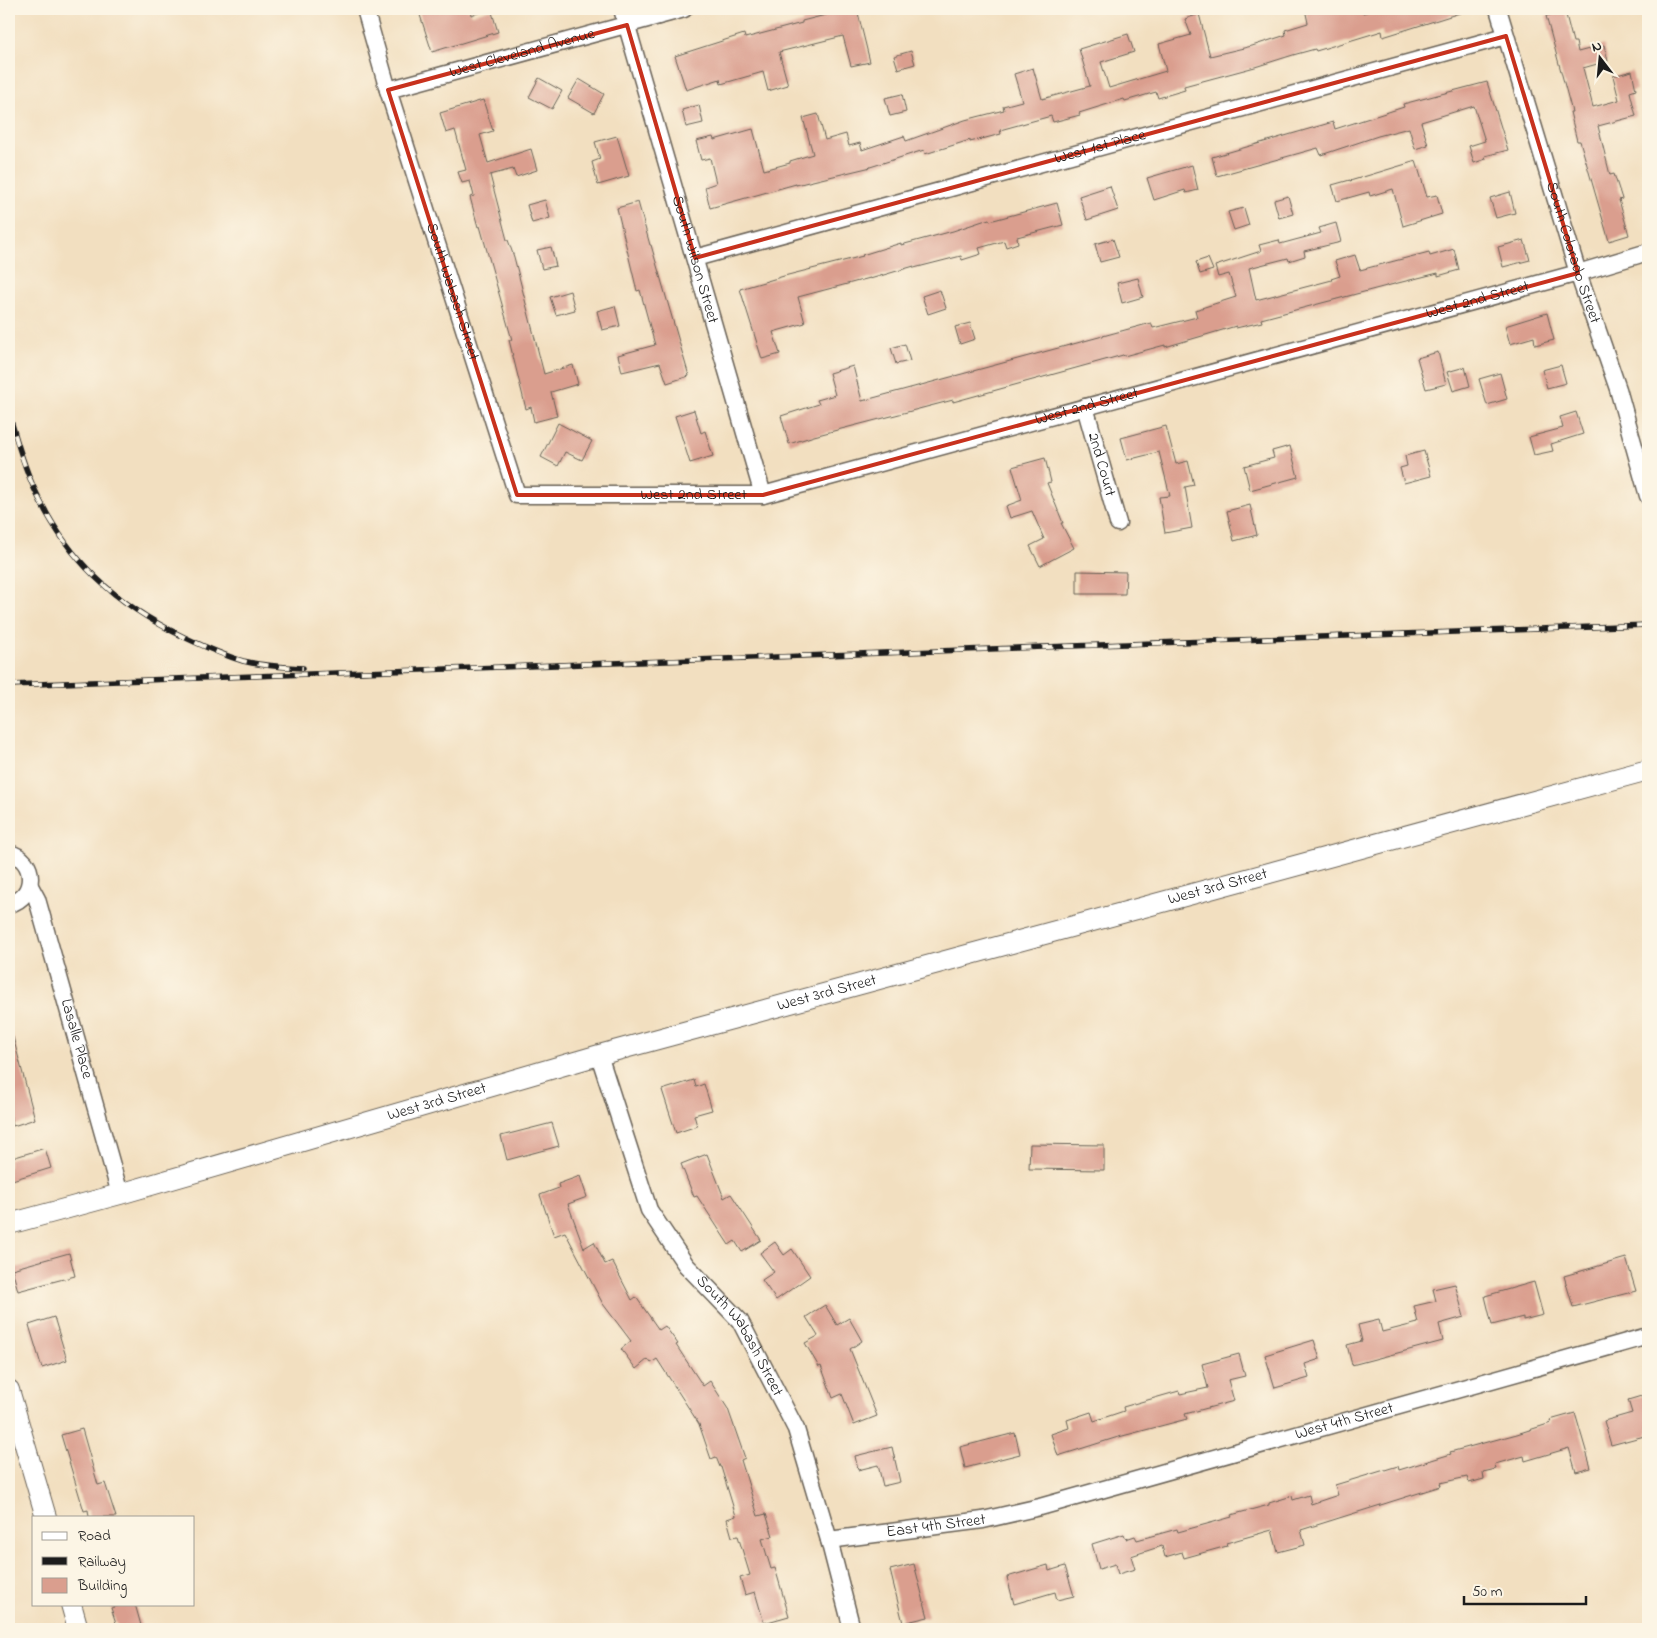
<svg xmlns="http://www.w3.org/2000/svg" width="1657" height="1638" font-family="'Indie Flower',sans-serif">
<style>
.building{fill:#da9e8e}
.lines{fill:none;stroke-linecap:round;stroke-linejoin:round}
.minor-casing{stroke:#676055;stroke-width:19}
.tertiary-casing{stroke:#676055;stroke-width:22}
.minor{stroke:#fff;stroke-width:16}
.tertiary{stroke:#fff;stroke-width:20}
.rail-casing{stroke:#1c1c1c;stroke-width:5.5}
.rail{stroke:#fcf5e5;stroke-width:4;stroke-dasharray:11;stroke-linecap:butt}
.marked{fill:none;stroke:#c8321e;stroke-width:4;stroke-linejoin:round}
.labels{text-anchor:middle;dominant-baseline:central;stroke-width:4.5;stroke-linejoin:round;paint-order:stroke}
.street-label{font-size:16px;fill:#1c1c1c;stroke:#fcf5e5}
</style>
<rect width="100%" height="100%" fill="#fcf5e5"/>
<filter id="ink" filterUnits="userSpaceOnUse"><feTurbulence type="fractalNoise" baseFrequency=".02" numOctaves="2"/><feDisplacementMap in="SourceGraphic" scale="10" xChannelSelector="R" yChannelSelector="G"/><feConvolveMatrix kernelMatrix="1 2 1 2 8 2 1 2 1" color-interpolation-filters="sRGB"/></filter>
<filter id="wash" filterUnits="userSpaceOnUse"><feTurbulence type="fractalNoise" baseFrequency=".0096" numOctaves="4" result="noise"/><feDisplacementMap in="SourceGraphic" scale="20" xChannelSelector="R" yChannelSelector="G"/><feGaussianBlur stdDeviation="1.12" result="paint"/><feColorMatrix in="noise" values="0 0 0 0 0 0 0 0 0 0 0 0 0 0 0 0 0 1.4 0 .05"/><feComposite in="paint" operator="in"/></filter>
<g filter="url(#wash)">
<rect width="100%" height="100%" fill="#f2dfc0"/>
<g id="blocks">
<g class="building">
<path d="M418,9H470L471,15L491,9L498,32L432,52Z"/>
<path d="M849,9H857L870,62L851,66L843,36L779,52L788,85L768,91L763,72L721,84L720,79L686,90L675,56L744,34L745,38L802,23V21Z"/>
<path d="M1305,9H1363V13L1377,9H1463V12L1383,37L1382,31L1316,51L1315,49L1293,55L1255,67L1184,86L1185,90L1158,98L1156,92L1125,101L1124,99L1079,113L1080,115L1053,122L1051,116L1000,130L1001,134L970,142V140L925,154L924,150L867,168L796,185V184L710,208L705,187L716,183L710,158L701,160L696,141L713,137L714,140L753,129L764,170L790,163V161L813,154L803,118L818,114L825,140L846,134L849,146L860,143L862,150L904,136L906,141L965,120L1004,110L1003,106L1022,101L1014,74L1033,68L1042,99L1090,86L1079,49L1128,34L1134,52L1101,62L1109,88L1166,71L1159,44L1191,35L1185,19L1199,14L1210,56L1252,46L1286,35L1285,30L1308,23Z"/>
<path d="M1565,11L1573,42H1576L1578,52L1604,45L1608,61L1583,68L1593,107L1619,100L1613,76L1632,71L1636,90L1630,92L1636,116L1598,126L1610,175L1614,174L1622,199L1619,200L1629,235L1609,241L1580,141H1577L1570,112H1572L1546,16Z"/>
<path d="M911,51L915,64L898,69L894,56Z"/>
<path d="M539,78L562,91L552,109L529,97Z"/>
<path d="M579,79L604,94L594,113L568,98Z"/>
<path d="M1487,82L1508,150L1485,156L1486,159L1474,163L1469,146L1485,141L1474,106L1421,122L1428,145L1415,149L1409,128L1378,136L1321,155L1318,148L1217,176L1212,157L1333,122L1335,129L1404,107L1403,104Z"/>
<path d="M902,94L906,112L890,116L885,98Z"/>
<path d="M483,100L493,131L480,135L488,163L531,149L537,170L516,177L513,169L490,175L507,240H508L514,257L544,374L573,365L578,384L551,392L557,416L534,422L531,407L526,409L509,340H512L480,226L478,227L470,197L474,196L470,181L462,183L458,172L466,170L455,130L446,133L440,113Z"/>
<path d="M699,105L703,123L686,127L682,110Z"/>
<path d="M617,136L629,176L598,185L592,162L600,159L595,142Z"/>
<path d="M1416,161L1427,197L1437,195L1442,214L1403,226L1393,189L1370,196L1369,192L1337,201L1332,185L1350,180V181Z"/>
<path d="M1192,165L1198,190L1186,193L1185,190L1154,200L1147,178Z"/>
<path d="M1110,186L1118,210L1087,220L1079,196Z"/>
<path d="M1510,192L1515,213L1496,218L1490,198Z"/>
<path d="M1288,196L1293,214L1279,218L1274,200Z"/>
<path d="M545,200L550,218L532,223L527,205Z"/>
<path d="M638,202L650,245H651L689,376L667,383L660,363L622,372L618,355L655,345L640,290L637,291L617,208Z"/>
<path d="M1057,203L1063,225L1017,237L1018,243L1006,247L1004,241L979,248L981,254L962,260L961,256L914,268V266L870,279V278L798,297L805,323L773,332L780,354L762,359L740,289L784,276L863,256L862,255L901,243V245L953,231L989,219L990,221Z"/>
<path d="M1244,208L1249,225L1234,230L1228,212Z"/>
<path d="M1336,223L1341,242L1304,251L1305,256L1289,261L1288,258L1249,268L1256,300L1332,280L1331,279L1340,276L1335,261L1355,255L1360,270L1429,252L1430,256L1454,249L1459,270L1438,276V273L1398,283L1261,319L1262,322L1236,328V326L1165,347V345L1124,356L1123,355L953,402V400L911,411L814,436L789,444L781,416L819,404L817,400L835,395L829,373L853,366L862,401L1151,323L1153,328L1197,317L1195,310L1236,297L1229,274L1218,277L1215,266L1261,251L1259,245L1279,240L1280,244L1321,233L1319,228Z"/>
<path d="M1113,239L1119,257L1100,262L1095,244Z"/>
<path d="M1524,240L1530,260L1503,267L1498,247Z"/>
<path d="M551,247L556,266L542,269L537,250Z"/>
<path d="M1208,258L1213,270L1200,274L1196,262Z"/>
<path d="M1138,278L1143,297L1122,303L1117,283Z"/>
<path d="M940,290L946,308L928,314L922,296Z"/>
<path d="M570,291L575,310L556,315L550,297Z"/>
<path d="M615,306L620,326L602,330L597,311Z"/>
<path d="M1547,313L1554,340L1535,345L1534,337L1510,344L1505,326Z"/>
<path d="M970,323L975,339L960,344L955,327Z"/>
<path d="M905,344L910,361L896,364L891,348Z"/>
<path d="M1438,352L1446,384L1426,389L1417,358Z"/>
<path d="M1561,365L1566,383L1547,388L1542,370Z"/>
<path d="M1465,367L1470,386L1453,391L1447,372Z"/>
<path d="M1500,373L1507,399L1487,405L1479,379Z"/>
<path d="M694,410L701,433L705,431L713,456L690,463L675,416Z"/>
<path d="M1576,412L1583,434L1551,444L1553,451L1534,455L1529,437L1563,428L1560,417Z"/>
<path d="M558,423L592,441L582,460L565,452L558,466L541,457Z"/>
<path d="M1166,426L1176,464L1188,461L1194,485L1185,487L1192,528L1165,533L1159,497L1170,496L1159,452L1127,460L1121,438Z"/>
<path d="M1290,446L1298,477L1250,490L1244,466L1274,458L1272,451Z"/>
<path d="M1424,451L1431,476L1404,483L1400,468L1407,466L1405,456Z"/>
<path d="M1045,458L1051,482L1047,483L1063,523H1061L1074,548L1040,566L1030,546L1044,539L1032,511L1010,518L1006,506L1022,500L1012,467Z"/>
<path d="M1250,505L1257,535L1234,541L1227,511Z"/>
<path d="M1077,571L1126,572L1125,594H1077Z"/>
<path d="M13,1037L35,1119L13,1126L9,1110V1038Z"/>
<path d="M694,1080L696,1087L704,1084L712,1110L694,1115L697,1126L676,1133L662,1090Z"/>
<path d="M552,1123L559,1146L507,1160L501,1136Z"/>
<path d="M1030,1144L1104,1145V1170L1029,1169Z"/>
<path d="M45,1148L51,1168L9,1181V1159Z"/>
<path d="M707,1154L724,1198L731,1194L761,1240L742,1252L735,1241L729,1245L697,1196L694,1197L681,1164Z"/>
<path d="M580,1176L587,1197L568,1204L584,1248L594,1242L605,1264L612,1261L632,1300L636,1297L659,1330L665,1326L678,1344L676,1345L703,1386L710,1381L728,1409L745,1458L741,1460L758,1516L766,1514L773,1536L762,1539L771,1569L775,1568L789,1616L764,1623L755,1592L745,1595L740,1578L750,1575L738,1536L732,1537L727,1519L736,1516L721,1467H720L716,1457L711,1459L699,1424L657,1359L651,1363L648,1359L636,1369L621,1349L631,1341L603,1304L565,1232L554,1236L540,1195L559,1188L558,1184Z"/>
<path d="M775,1242L784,1255L792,1249L810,1276L776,1300L762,1280L774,1272L760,1253Z"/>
<path d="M69,1253L75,1276L18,1291L12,1269Z"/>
<path d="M1626,1258L1636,1291L1573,1307L1564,1276Z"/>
<path d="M1534,1282L1543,1315L1523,1320V1317L1492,1325L1485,1296Z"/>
<path d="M1455,1284L1464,1317L1439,1324L1443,1341L1352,1365L1347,1345L1362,1341L1358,1325L1379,1320L1382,1332L1418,1323L1414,1306L1436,1301L1433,1289Z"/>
<path d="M825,1305L837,1325L849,1318L862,1341L850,1349L877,1416L854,1425L842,1394L833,1398L821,1366L819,1367L805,1343L818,1336L806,1317Z"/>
<path d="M54,1317L67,1360L42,1368L29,1325Z"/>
<path d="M1314,1340L1320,1359L1305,1364L1309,1378L1275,1388L1265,1355Z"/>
<path d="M1239,1354L1245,1376L1228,1380L1234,1401L1185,1414L1187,1419L1115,1438L1058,1456L1051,1434L1069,1428L1067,1420L1091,1412L1094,1421L1124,1411L1123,1407L1179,1391L1180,1394L1208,1388L1202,1364Z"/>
<path d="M1648,1394V1435L1611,1445L1604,1421L1632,1413L1628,1400Z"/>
<path d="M1575,1413L1591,1468L1576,1472L1569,1448L1525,1461L1524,1456L1495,1464L1496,1469L1483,1472L1484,1479L1469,1483L1467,1477L1440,1483L1441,1486L1301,1530L1305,1545L1278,1552L1272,1530L1226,1543L1227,1546L1184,1558L1182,1552L1165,1557L1162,1546L1131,1556L1135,1569L1118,1574L1115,1564L1099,1569L1092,1544L1124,1534L1126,1539L1135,1536L1137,1540L1177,1529L1178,1532L1232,1517L1231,1515L1269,1505V1503L1292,1496L1293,1500L1309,1495L1311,1504L1338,1495L1335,1485L1398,1466L1399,1470L1451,1454L1450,1452L1517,1434L1551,1423L1550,1420Z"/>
<path d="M82,1429L98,1485L105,1483L116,1517H89L88,1510L84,1511L61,1435Z"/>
<path d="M1015,1433L1020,1454L965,1468L960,1447Z"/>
<path d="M892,1447L900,1482L883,1486L878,1465L858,1470L855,1456Z"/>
<path d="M914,1564L928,1617L903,1623L890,1570Z"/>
<path d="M1048,1565L1049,1571L1065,1566L1074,1596L1057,1600L1055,1592L1014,1604L1007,1577Z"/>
<path d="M123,1604H135L142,1629H118L111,1608Z"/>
</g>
</g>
</g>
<g filter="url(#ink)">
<use href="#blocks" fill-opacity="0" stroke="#676055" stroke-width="1"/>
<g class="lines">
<g class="minor-casing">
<g id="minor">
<path id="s1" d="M365,9L388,90L517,495H763L1578,273L1648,252"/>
<path id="s2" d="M622,9L763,495"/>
<path id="s3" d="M1498,9L1578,273L1618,389L1648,496"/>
<path id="s4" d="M388,90L684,9"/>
<path id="s5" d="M695,258L1506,36"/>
<path id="s6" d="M1085,407L1118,523"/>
<path d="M9,853C37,859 37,897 9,904"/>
<path id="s7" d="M30,886L37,899L120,1194"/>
<path id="s8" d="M599,1055L649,1210L686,1265L740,1321L796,1429L829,1540L852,1629"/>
<path id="s9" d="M829,1540L983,1520L1040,1507L1648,1336"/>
</g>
</g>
<g class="tertiary-casing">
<g id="tertiary">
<path id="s10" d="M9,1224L120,1194L599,1055L1648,770"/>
<path d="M9,1390L46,1517"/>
<path d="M71,1604L78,1629"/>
</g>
</g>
<use href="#minor" class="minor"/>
<use href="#tertiary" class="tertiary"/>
<g class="rail-casing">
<g id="rail">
<path d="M9,413C16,439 23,464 34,488C66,559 115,604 184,637C203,646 222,655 243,661C263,666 283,667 303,668"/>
<path d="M9,685L1648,625"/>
</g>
</g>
<use href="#rail" class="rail"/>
</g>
</g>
<path class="marked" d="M627,25L695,258L1506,36L1578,273L763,495H517L388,90Z"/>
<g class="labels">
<g class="street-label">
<text stroke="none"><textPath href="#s4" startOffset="139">West Cleveland Avenue</textPath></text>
<text stroke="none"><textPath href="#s5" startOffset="420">West 1st Place</textPath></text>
<text stroke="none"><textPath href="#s3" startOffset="255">South Colorado Street</textPath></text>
<text stroke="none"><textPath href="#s2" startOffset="261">South Wilson Street</textPath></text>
<text stroke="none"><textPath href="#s1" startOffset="296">South Wabash Street</textPath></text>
<text stroke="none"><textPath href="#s1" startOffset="1496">West 2nd Street</textPath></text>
<text stroke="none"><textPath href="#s1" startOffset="1091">West 2nd Street</textPath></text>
<text stroke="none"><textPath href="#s6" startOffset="60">2nd Court</textPath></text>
<text stroke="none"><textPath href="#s1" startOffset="686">West 2nd Street</textPath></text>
<text stroke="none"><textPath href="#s10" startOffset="1255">West 3rd Street</textPath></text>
<text stroke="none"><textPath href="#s10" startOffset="850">West 3rd Street</textPath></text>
<text stroke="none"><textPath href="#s7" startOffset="160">Lasalle Place</textPath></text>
<text stroke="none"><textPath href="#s10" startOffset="445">West 3rd Street</textPath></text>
<text stroke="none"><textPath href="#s8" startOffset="319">South Wabash Street</textPath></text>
<text stroke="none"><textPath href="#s9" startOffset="530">West 4th Street</textPath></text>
<text stroke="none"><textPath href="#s9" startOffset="108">East 4th Street</textPath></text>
</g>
</g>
<rect width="1657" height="1638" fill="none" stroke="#fcf5e5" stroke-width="30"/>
<rect x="32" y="1516" width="162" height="90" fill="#fcf5e5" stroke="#a29e95"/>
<rect x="42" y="1532" width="25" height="8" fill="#ffffff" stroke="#a29e95"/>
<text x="78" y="1540" font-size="15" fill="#1c1c1c">Road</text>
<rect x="42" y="1557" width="25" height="8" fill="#1c1c1c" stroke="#a29e95"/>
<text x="78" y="1566" font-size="15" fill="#1c1c1c">Railway</text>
<rect x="42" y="1578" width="25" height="15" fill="#da9e8e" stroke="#a29e95"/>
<text x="78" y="1590" font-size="15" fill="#1c1c1c">Building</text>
<g transform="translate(1600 58) rotate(344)" stroke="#fcf5e5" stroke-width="4" paint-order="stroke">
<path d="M0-4L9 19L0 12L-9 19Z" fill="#1c1c1c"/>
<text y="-8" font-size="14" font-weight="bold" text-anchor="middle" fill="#1c1c1c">N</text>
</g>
<path d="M1464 1596v8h122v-8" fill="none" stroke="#1c1c1c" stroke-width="2.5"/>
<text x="1472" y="1596" font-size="15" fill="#1c1c1c" stroke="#fcf5e5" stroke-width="4" paint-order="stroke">50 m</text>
</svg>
